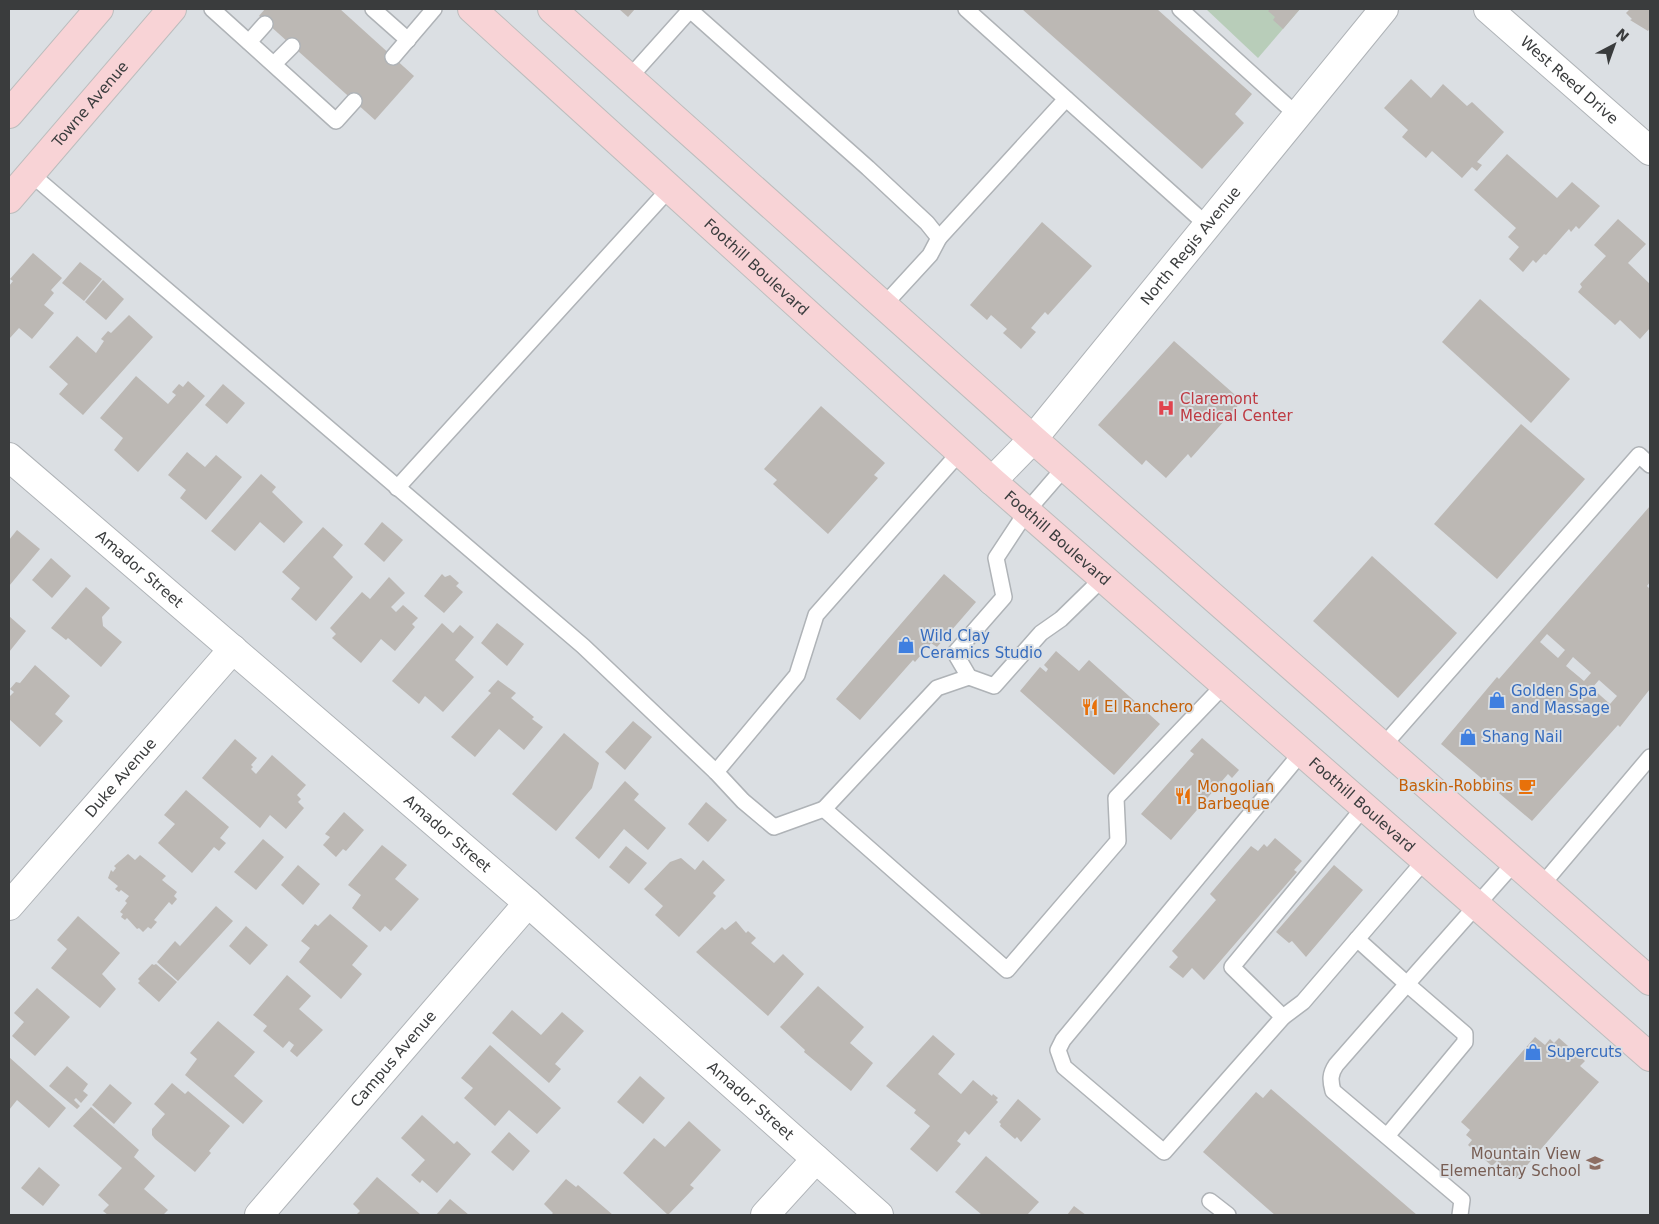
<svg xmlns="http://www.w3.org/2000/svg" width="1659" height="1224" font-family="'DejaVu Sans',sans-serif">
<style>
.green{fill:#b8cdb9}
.building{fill:#bcb8b4;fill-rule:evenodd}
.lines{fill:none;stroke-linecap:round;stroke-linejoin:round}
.lane-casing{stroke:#afb3b7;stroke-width:18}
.street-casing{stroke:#afb3b7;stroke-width:30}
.primary-casing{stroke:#bcbdbd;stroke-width:30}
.lane{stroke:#fff;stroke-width:15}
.street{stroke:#fff;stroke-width:28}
.primary{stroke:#f8d3d6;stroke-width:28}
.labels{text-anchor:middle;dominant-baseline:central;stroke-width:4;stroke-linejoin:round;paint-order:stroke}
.street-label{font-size:15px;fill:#3a3c3d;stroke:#dbdfe3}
.health-label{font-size:15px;fill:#be3a42;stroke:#dbdfe3;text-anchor:start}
.shop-label{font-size:15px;fill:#366cbe;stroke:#dbdfe3;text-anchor:start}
.food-label{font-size:15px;fill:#c56008;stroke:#dbdfe3;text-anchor:start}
.education-label{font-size:15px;fill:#785e54;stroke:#dbdfe3;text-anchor:end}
</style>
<rect width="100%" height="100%" fill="#dbdfe3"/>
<path class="green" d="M1206,9H1300L1258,58Z"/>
<g class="building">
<path d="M265,9H340L414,76L375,120L259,16Z"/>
<path d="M619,9H635L628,17Z"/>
<path d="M1022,9H1157L1252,94L1235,114L1244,123L1202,169Z"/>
<path d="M1271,9H1300L1283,29L1273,20L1275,17L1268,11Z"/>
<path d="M1630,9H1650V28L1648,31L1630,20L1632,19L1626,13Z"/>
<path d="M1411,79L1431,98L1443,84L1467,106L1472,102L1504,132L1477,162L1482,165L1477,171L1472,167L1462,178L1432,151L1426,158L1402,137L1408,130L1384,108Z"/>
<path d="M1507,154L1557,198L1572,182L1600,206L1579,229L1576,226L1571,232L1569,229L1546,255L1544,254L1536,263L1533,260L1523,272L1509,259L1519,247L1508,237L1516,228L1474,190Z"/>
<path d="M1618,219L1646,244L1628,263L1650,284V328L1640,339L1620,320L1615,325L1578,292L1582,287L1580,284L1606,256L1594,245Z"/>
<path d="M1042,222L1092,266L1048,315L1045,312L1031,328L1036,332L1021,349L1003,333L1007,329L991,315L987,320L970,305Z"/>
<path d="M33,253L62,278L51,290L54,293L44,305L54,313L32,339L19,328L9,339V286L13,281L10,279Z"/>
<path d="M80,262L102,279L84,301L62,283Z"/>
<path d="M103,280L124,299L106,320L85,302Z"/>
<path d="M1480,299L1570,379L1531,423L1442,342Z"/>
<path d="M129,315L153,337L83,415L59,394L68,384L49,367L77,336L96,353L104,341L101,339L108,331L111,333Z"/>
<path d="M1174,341L1242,401L1191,458L1188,454L1166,478L1146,460L1142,465L1098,425Z"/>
<path d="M136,376L168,404L176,395L172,392L179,384L183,387L188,381L205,396L138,472L114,450L123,438L100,418Z"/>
<path d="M223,384L245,403L227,424L205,405Z"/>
<path d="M821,406L885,463L874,475L878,478L828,534L773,484L777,480L764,469Z"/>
<path d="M1521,424L1585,479L1497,579L1434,524Z"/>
<path d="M187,452L205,467L216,455L242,477L206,520L180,498L186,490L168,475Z"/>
<path d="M261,474L276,487L272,492L303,522L284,543L260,522L235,551L211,531Z"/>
<path d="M1650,506V582L1647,586L1650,589V689L1620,727L1618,725L1532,821L1441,744L1497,677L1499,679ZM1547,634L1565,650L1558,658L1540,642ZM1573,657L1591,673L1584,681L1566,666ZM1599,680L1617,696L1610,704L1592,688Z"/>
<path d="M382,522L403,540L384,562L364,544Z"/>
<path d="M323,527L343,545L333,557L353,577L316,621L291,599L300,588L282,572Z"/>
<path d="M17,530L40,549L9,586V540Z"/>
<path d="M1372,556L1457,633L1398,698L1313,621Z"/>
<path d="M51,558L71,576L52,598L32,580Z"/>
<path d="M442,574L445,577L450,575L459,583L456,586L463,592L444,613L424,596Z"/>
<path d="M944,574L976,602L937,647L931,643L915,662L913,660L860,720L836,699Z"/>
<path d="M389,577L405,593L391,607L396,612L403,605L418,618L412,624L415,627L395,651L381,639L361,663L332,638L336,634L330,628L362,592L370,599Z"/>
<path d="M86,587L110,608L102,617L103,626L122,642L101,667L68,638L66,640L51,628Z"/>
<path d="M9,616L26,631L9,652Z"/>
<path d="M442,623L453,633L460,625L474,637L455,660L474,677L443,712L425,696L419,704L392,681Z"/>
<path d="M497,623L524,644L507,666L481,643Z"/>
<path d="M1056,651L1079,671L1089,660L1160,724L1114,775L1020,691L1040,667L1046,672L1048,669L1044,665Z"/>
<path d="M35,665L70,696L55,714L63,721L40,747L9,719V697L14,692L10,689L16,682L20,683Z"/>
<path d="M498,680L516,693L511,698L534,717L532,719L543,727L524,750L499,729L475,757L451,737L491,693L488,691Z"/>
<path d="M633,721L652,737L625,770L605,752Z"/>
<path d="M564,733L599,763L592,788L556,831L512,794Z"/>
<path d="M1202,738L1239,770L1232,778L1228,774L1171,840L1141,814L1194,754L1190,751Z"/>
<path d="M235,739L257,758L251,765L253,767L251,769L256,774L272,755L306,785L297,795L301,799L298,802L304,808L286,829L270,815L260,828L202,778Z"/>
<path d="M625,781L639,794L634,800L666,828L648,850L624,829L599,859L575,838Z"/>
<path d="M186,790L229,827L220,838L226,843L219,851L214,847L192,873L158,843L175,824L164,815Z"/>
<path d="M706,802L727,820L708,842L688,824Z"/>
<path d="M344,812L364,830L346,851L343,849L336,857L323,845L330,837L325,834Z"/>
<path d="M1275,838L1302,861L1294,870L1297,872L1204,980L1192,968L1183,978L1169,967L1178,957L1172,951L1216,900L1210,894L1251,846L1258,851L1264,844L1267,847Z"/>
<path d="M263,839L284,857L256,890L234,872Z"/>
<path d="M382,845L407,865L395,879L419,899L391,931L385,926L380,932L352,908L361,895L348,885Z"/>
<path d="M626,846L647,863L629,884L609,867Z"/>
<path d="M128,854L135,860L140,855L166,876L162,880L177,892L174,896L177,899L172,905L169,902L154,920L157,922L151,929L148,927L143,932L139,928L137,929L127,918L125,920L121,917L123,914L120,912L127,903L125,901L129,896L121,890L119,892L115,889L118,886L108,878L111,870L113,872L116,868L114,866Z"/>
<path d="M681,858L695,870L703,860L725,880L713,893L716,896L679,937L655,915L663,906L644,889L670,862Z"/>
<path d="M298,865L320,884L303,905L281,885Z"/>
<path d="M1334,865L1363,890L1306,957L1292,941L1289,943L1276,932Z"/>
<path d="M216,906L233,921L178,981L157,962L175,941L180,946Z"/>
<path d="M330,914L368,946L352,965L362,974L341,999L299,962L310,948L301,941L315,924L318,926Z"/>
<path d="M78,916L120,953L102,974L116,989L100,1008L51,968L67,949L57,940Z"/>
<path d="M736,921L746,933L748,931L756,938L751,943L774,963L783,954L804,974L768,1016L696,952L722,927L725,930Z"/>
<path d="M246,926L268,945L250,965L229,946Z"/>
<path d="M152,964L154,965L156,964L177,982L159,1002L138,983L140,981L138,979Z"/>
<path d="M287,975L311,996L299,1009L323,1030L297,1057L290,1051L294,1045L289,1041L283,1048L263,1031L267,1026L253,1015Z"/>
<path d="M818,986L864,1027L850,1043L873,1063L851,1091L804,1052L805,1050L780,1027Z"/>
<path d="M37,988L70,1017L35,1056L12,1036L24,1022L14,1013Z"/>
<path d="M512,1010L541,1035L562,1012L584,1031L555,1064L561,1069L549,1083L492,1033Z"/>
<path d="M218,1021L255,1052L234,1076L263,1101L243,1124L185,1075L197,1059L190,1053Z"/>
<path d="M933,1035L955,1054L938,1074L961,1094L973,1080L992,1096L993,1094L998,1098L996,1100L998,1102L969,1135L965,1131L957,1141L961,1144L937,1172L910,1149L930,1126L914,1113L916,1110L886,1086Z"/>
<path d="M1535,1037L1545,1045L1550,1039L1554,1043L1559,1038L1585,1061L1580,1066L1599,1082L1516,1178L1497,1161L1492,1166L1468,1145L1472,1140L1466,1135L1470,1130L1461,1122Z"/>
<path d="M490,1045L561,1108L537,1134L509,1110L495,1126L464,1098L473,1088L461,1078Z"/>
<path d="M9,1057L66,1108L49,1128L17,1100L9,1110Z"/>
<path d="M67,1066L88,1084L83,1091L88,1095L81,1103L76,1098L74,1100L80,1106L77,1109L49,1086Z"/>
<path d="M640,1076L665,1098L643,1124L617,1102Z"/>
<path d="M172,1083L185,1094L188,1091L230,1126L209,1151L211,1153L195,1172L155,1139L152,1135V1129L165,1114L154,1104Z"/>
<path d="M110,1084L132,1103L114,1124L92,1105Z"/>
<path d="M1271,1089L1417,1215H1275L1203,1152L1256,1092L1263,1098Z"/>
<path d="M1018,1099L1041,1119L1021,1142L1017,1137L1015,1139L1000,1126L1001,1124L999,1122Z"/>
<path d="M91,1107L139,1150L134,1157L155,1176L144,1189L168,1210L163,1215H108L103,1211L109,1205L98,1195L122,1168L73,1126Z"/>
<path d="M422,1115L454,1144L457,1141L471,1154L437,1193L422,1180L420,1183L411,1175L425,1160L401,1138Z"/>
<path d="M689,1121L721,1150L690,1185L694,1188L668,1215L623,1173L654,1138L665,1147Z"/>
<path d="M509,1132L530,1151L513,1171L491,1152Z"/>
<path d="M986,1156L1039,1202L1027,1215H982L955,1192Z"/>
<path d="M39,1167L60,1185L43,1206L21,1188Z"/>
<path d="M377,1177L420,1214L419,1215H356L360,1211L353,1204Z"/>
<path d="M566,1179L576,1187L578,1185L613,1215H551L553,1213L544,1204Z"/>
<path d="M450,1199L469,1215H436Z"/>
<path d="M1074,1206L1086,1215H1067Z"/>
</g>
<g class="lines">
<g class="lane-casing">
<g id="lane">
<path d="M212,9L336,121L354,101"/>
<path d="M373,9L408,40"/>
<path d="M966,9L1207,225"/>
<path d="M1180,9L1297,115"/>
<path d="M249,42L265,24"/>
<path d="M393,57L434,9"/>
<path d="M274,64L292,46"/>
<path d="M629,78L690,10L868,168L927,223L939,238L930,255L884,305"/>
<path d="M31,174L583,646L716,772L743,801L774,827L824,809"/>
<path d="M939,238L1066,99"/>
<path d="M1065,467L1027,511L996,558L1004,597L955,653L969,677L994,686L1041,633L1061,619L1103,578"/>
<path d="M397,488L670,188"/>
<path d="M969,677L937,688L824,809L1007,970L1118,841L1116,798L1225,684"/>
<path d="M1383,746L1639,455L1650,465"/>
<path d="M1302,752L1063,1040L1058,1050L1064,1067L1164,1152L1283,1017L1303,1002L1425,860"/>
<path d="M716,772L797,675L816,615L960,452"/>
<path d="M1541,886L1650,757"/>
<path d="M1357,939L1407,984L1515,862"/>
<path d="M1283,1017L1232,967L1365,806"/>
<path d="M1387,1136L1465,1042V1034L1407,984L1336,1065C1330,1074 1330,1080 1333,1091L1462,1200L1460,1215"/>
<path d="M1210,1201L1228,1215"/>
</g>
</g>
<g class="street-casing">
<g id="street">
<path id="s1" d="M1488,9L1650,151"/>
<path id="s2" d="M9,457L528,903L879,1215"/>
<path id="s3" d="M992,481L1033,439L1384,9"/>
<path id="s4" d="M9,906L233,649"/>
<path id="s5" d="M259,1215L528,903"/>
<path d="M765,1215L816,1159"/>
</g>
</g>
<g class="primary-casing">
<g id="primary">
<path id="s6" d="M472,9L992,481L1650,1057"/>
<path d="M552,9L1033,439L1650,981"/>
<path d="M9,114L99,9"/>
<path id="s7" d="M9,199L172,9"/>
</g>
</g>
<use href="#lane" class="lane"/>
<use href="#street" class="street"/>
<use href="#primary" class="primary"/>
</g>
<defs>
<g id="hospital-bare" transform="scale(1.35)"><path d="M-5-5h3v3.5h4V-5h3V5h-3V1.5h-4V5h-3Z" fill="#e0444e" stroke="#dbdfe3" stroke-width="2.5" paint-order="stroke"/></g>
<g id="shop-bare" transform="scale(1.35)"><path d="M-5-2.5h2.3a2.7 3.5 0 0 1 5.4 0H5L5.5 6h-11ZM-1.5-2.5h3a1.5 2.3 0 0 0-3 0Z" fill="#3f7fe0" stroke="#dbdfe3" stroke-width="2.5" paint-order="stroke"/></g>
<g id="restaurant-bare" transform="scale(1.35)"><path d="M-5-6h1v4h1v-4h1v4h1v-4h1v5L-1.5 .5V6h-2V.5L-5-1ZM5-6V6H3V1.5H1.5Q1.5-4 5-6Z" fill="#e8710a" stroke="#dbdfe3" stroke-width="2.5" paint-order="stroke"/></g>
<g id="cafe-bare" transform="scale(1.35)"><path d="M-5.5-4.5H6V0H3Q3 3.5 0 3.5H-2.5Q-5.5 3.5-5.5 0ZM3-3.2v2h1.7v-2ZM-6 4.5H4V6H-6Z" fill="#e8710a" stroke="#dbdfe3" stroke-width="2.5" paint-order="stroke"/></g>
<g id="school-bare" transform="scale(1.35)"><path d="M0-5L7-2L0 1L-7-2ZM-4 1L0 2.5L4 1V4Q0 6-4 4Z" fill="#8d6e63" stroke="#dbdfe3" stroke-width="2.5" paint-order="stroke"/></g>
</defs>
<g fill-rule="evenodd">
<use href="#hospital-bare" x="1166" y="408"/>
<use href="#shop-bare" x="906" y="645"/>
<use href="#shop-bare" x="1497" y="700"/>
<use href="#restaurant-bare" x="1090" y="707"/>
<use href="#shop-bare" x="1468" y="737"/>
<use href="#cafe-bare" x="1527" y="786"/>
<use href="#restaurant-bare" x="1183" y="796"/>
<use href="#shop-bare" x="1533" y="1052"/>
<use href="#school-bare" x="1595" y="1163"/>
</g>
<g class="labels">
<g class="street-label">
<text stroke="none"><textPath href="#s1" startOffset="108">West Reed Drive</textPath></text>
<text stroke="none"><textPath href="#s7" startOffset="125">Towne Avenue</textPath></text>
<text stroke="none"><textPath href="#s3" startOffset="308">North Regis Avenue</textPath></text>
<text stroke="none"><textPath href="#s6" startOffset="384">Foothill Boulevard</textPath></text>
<text stroke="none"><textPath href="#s6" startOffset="789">Foothill Boulevard</textPath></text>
<text stroke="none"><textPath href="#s2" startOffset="172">Amador Street</textPath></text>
<text stroke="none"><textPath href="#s4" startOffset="170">Duke Avenue</textPath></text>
<text stroke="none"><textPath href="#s6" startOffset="1194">Foothill Boulevard</textPath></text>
<text stroke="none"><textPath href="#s2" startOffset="578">Amador Street</textPath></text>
<text stroke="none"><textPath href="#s5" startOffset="206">Campus Avenue</textPath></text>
<text stroke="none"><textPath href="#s2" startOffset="982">Amador Street</textPath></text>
</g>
<g class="health-label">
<text x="1180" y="399">Claremont<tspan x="1180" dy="17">Medical Center</tspan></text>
</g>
<g class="shop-label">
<text x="920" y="636">Wild Clay<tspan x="920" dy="17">Ceramics Studio</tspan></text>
<text x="1511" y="691">Golden Spa<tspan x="1511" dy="17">and Massage</tspan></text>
<text x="1482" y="737">Shang Nail</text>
<text x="1547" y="1052">Supercuts</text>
</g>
<g class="food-label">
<text x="1104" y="707">El Ranchero</text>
<text x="1513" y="786" text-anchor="end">Baskin-Robbins</text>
<text x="1197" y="787">Mongolian<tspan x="1197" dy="17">Barbeque</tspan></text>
</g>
<g class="education-label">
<text x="1581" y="1154">Mountain View<tspan x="1581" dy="17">Elementary School</tspan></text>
</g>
</g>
<rect width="1659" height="1224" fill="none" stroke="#3a3c3d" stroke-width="20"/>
<g transform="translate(1614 45) rotate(41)" stroke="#dbdfe3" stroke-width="4" paint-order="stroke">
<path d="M0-4L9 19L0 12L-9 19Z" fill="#3a3c3d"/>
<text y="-8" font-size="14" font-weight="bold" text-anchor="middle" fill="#3a3c3d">N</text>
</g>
</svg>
